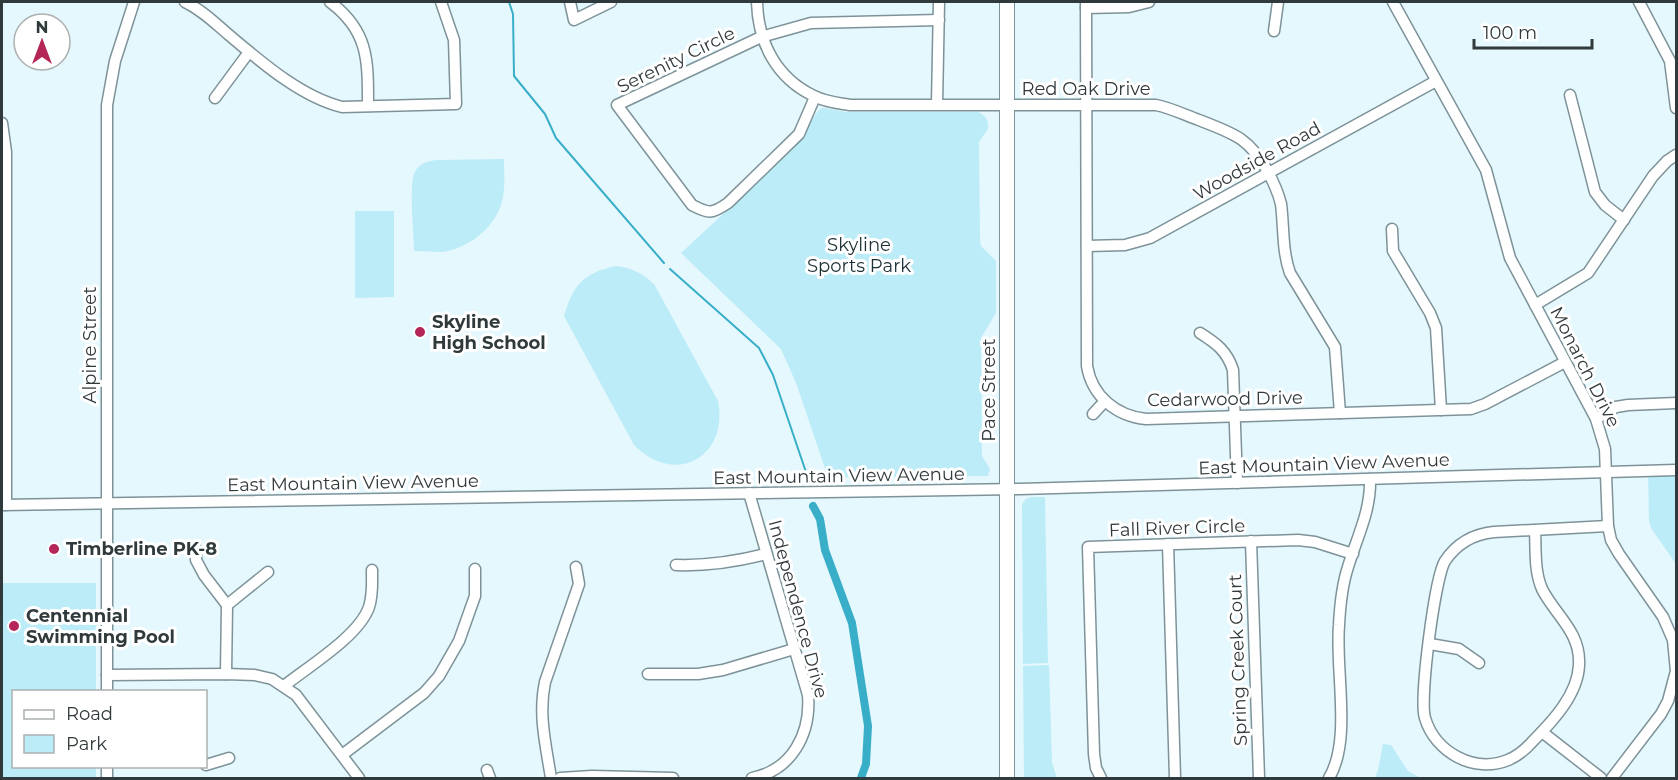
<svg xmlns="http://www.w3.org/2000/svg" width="1678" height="780" font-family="Montserrat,sans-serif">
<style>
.green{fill:#bcecf8}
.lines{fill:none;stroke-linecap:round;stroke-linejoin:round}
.stream{stroke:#39aec8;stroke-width:2}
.canal{stroke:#39aec8;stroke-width:8}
.minor-casing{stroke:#7d9399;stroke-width:13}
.major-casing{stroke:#7d9399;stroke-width:16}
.minor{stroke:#fff;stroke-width:10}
.major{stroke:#fff;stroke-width:14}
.poi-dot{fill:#b42658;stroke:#fff;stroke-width:2}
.labels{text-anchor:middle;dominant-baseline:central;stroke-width:6;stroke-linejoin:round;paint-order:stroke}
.street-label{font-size:18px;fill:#30393b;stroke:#fff}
.park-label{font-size:18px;fill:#1c3035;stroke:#fff}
.poi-label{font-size:18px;font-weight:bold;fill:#30393b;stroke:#fff;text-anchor:start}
</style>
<rect width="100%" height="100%" fill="#e5f8fd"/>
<g class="green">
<path d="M825,108L846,112H978C986,115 989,121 988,129L979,142L980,241L981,246L996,261V313L981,338L982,456L990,469L988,476L839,477L826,471L796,383L781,349L681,253L795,147C801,140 817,110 820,109C821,108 823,108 825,108Z"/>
<path d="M504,159C504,175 506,190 501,205C493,229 467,249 442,252C433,252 423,251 414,251C414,236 409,186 414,174C418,164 426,161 437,160Z"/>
<path d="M355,211H394V297L355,298Z"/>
<path d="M616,266C632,268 642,273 654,284L718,401C729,457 675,487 634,445L564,316C573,285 583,273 616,266Z"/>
<path d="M1648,470H1676V564L1651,528L1649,521Z"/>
<path d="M1031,497H1045L1048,663L1023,664L1022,504L1026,499Z"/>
<path d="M2,583H96V691L14,692V766L96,767V778H2Z"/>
<path d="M1049,665L1052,763L1057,778H1024L1023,666Z"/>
<path d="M1383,744L1391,745L1408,771L1421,778H1375L1378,770Z"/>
</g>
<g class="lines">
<g class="stream">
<path d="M509,2L513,14L514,76L545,114L556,138L664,263"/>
<path d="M670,269L759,348L773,375L808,478"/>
</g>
<path class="canal" d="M813,506L820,519L825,550L852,623L868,726L866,764L861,778"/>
<g class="minor-casing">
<g id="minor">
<path d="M185,2C202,10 215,23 229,35C261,62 301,97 342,107L456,104L454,40L441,2"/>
<path d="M330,2C369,31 368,61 368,106"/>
<path d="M570,2L574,20L611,2"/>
<path d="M757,2C758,42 776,78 814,96C825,102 838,103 850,105H1156C1171,108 1185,115 1199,120C1234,134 1248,137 1267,170C1273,181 1278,192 1281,204C1284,227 1282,251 1290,273L1335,347L1340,413"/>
<path d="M1086,2L1087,366C1092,396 1116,416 1146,419L1471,409L1485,404L1565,362"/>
<path d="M1393,2L1486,170L1510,258L1596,419L1605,449L1608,526L1611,540L1619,554L1663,617L1673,640L1676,671L1668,701L1661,714L1612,778"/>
<path d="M1639,2L1670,61L1676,108"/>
<path d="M1086,8L1129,7L1149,2"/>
<path d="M1274,31L1278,2"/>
<path d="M1570,95L1595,192L1605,205L1624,220"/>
<path d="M815,97L799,134L728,203C712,214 709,214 692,205L617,105L761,37L811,23L939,20"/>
<path d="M215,98L249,52"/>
<path d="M937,104L939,2"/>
<path d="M2,123L6,152V505"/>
<path d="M1392,229L1393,251L1430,313L1436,328L1441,410"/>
<path d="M1087,246L1125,245L1150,238L1436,81"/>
<path d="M1535,305L1588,273L1653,176L1667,161L1676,155"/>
<path d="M1200,333C1216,343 1227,351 1233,370L1237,483"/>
<path d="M1093,414L1105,401"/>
<path d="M1596,419L1616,407L1628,405L1676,403"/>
<path d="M749,493L808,695C811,734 792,770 752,778"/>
<path d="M2,505L1020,489L1676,470"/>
<path d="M1535,530C1536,549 1534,571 1542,589C1555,615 1581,632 1579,665C1578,694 1553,721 1533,741C1526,749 1518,756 1508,760C1474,774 1435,752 1425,718C1419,699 1435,577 1445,561C1457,543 1474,534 1494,532L1608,526"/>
<path d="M1251,541L1259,778"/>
<path d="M1168,544L1175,778"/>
<path d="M196,549V560L204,575L227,605L226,674"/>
<path d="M676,565C708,566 735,562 766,554"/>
<path d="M227,605L268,572"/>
<path d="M1430,644L1459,649L1479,663"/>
<path d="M648,674H698L723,670L794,649"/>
<path d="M107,675L226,674L255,675L272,679L296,695L359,778"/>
<path d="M284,686C309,666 359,636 369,607C373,595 372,583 372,570"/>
<path d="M107,692V105L115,61L134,2"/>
<path d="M1542,732L1601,778"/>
<path d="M342,755L424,693L439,676L459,641L475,596V569"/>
<path d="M206,765L229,758"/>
<path d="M487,770L490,778"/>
<path d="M107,778V766"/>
<path d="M551,778C546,746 538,715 545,682L579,584L576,567"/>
<path d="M560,778L592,776L673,778"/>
<path d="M1101,778L1096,768L1094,754L1088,547L1298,540L1315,542L1353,554"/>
<path d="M1329,778C1352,740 1335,670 1339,625C1340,606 1342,585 1348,567C1357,537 1371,511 1370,479"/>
</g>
</g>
<g class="major-casing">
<path id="major" d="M1007,778V2"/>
</g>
<use href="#minor" class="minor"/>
<use href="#major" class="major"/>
</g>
<g class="poi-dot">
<circle cx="420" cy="332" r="6"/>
<circle cx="54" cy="549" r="6"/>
<circle cx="14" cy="626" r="6"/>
</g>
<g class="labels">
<g class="street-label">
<text transform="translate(676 60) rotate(-26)">Serenity Circle</text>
<text x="1086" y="89">Red Oak Drive</text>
<text transform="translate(1257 161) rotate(-29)">Woodside Road</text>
<text transform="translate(90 345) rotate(-90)">Alpine Street</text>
<text transform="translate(1585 367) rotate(63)">Monarch Drive</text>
<text transform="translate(989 390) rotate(-90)">Pace Street</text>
<text transform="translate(1225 399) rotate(-1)">Cedarwood Drive</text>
<text transform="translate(1324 464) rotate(-2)">East Mountain View Avenue</text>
<text transform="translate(839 476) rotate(-1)">East Mountain View Avenue</text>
<text transform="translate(353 483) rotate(-1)">East Mountain View Avenue</text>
<text transform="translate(1177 528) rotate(-2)">Fall River Circle</text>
<text transform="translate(798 609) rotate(75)">Independence Drive</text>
<text transform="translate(1238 660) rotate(-92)">Spring Creek Court</text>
</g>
<g class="park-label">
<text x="859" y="245">Skyline<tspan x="859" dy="21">Sports Park</tspan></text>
</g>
<g class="poi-label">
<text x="432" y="322">Skyline<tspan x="432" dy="21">High School</tspan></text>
<text x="66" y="549">Timberline PK-8</text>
<text x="26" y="616">Centennial<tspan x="26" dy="21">Swimming Pool</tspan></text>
</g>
</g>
<rect width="1678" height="780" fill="none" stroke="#30393b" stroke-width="6"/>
<rect x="12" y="690" width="195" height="78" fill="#ffffff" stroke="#acb0b1" stroke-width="1.5"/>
<rect x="24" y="710" width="30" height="9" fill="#ffffff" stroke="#acb0b1" stroke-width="1.5"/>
<text x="66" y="720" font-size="18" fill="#30393b">Road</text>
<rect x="24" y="735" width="30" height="18" fill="#bcecf8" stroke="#acb0b1" stroke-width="1.5"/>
<text x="66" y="750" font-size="18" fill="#30393b">Park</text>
<g transform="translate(42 42)"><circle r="28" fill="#ffffff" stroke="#acb0b1" stroke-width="1.5"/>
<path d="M0-4.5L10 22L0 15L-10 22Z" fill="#b42658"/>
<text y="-9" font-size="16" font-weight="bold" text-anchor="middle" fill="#30393b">N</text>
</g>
<path d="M1474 39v9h118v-9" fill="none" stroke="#30393b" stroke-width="3"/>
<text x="1483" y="39" font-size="18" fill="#30393b" stroke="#ffffff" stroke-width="4.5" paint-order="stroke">100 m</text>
</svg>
